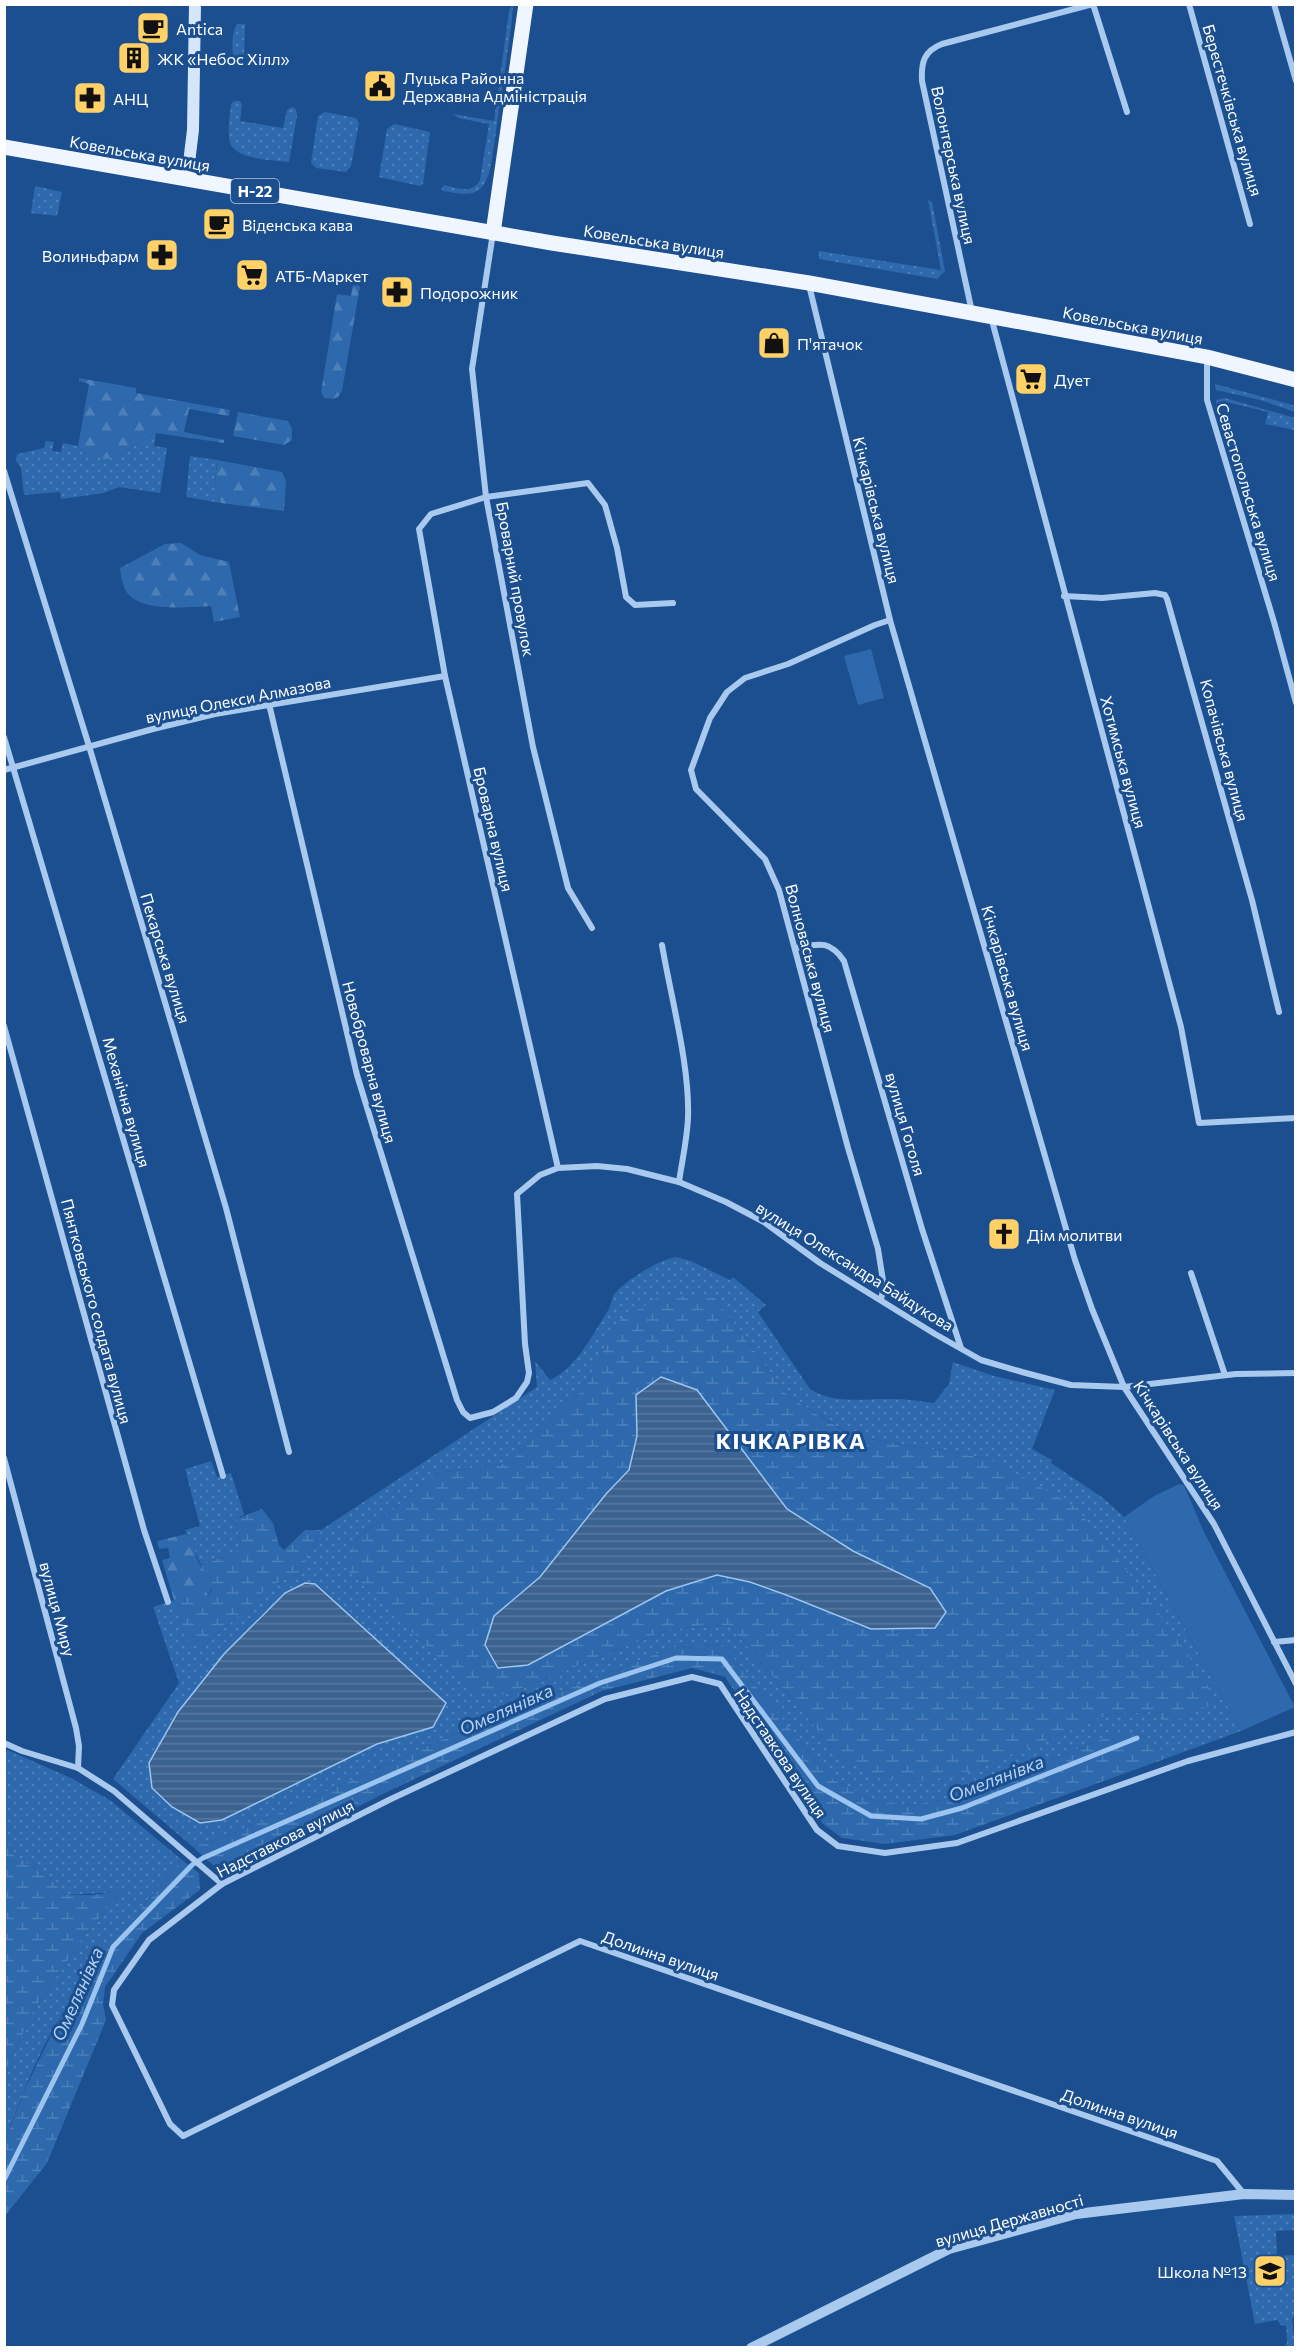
<svg xmlns="http://www.w3.org/2000/svg" width="1300" height="2352" font-family="Commissioner,sans-serif">
<style>
.grass{fill:url(#grass-dots);fill-rule:evenodd}
.forest{fill:url(#forest-firs)}
.wetland{fill:url(#wetland-marsh);fill-rule:evenodd}
.garden{fill:#2e69ad}
.water{fill:url(#water-rules);stroke:#9cc4f0;stroke-width:1.5}
.lines{fill:none;stroke-linecap:round;stroke-linejoin:round}
.stream{stroke:#9cc4f0;stroke-width:5}
.minor{stroke:#a9c9ee;stroke-width:6}
.tertiary{stroke:#a9c9ee;stroke-width:10}
.secondary{stroke:#d6e6fa;stroke-width:12}
.primary{stroke:#f0f6ff;stroke-width:15}
.labels{text-anchor:middle;dominant-baseline:central;stroke-width:6;stroke-linejoin:round;paint-order:stroke}
.shield{fill:#1b4f8f;stroke:#bbcadd;stroke-width:1.5}
.shield-label{font-size:15px;font-weight:bold;fill:#fff}
.poi-label{font-size:16px;fill:#fff;stroke:#1b4f8f;text-anchor:start}
.street-label{font-size:16px;fill:#fff;stroke:#1b4f8f}
.water-label{font-size:18px;font-style:italic;fill:#b5d3f5;stroke:#1b4f8f}
.district-label{font-size:22px;font-weight:bold;letter-spacing:1.5px;fill:#fff;stroke:#1b4f8f}
</style>
<defs>
<pattern id="grass-dots" width="8" height="8" patternUnits="userSpaceOnUse" patternTransform="scale(1.5)"><rect width="8" height="8" fill="#2e69ad"/><path d="M2 2h.1M6 6h.1" fill="none" stroke="#4d80b9" stroke-width="1.8" stroke-linecap="round"/></pattern>
<pattern id="forest-firs" width="22" height="20" patternUnits="userSpaceOnUse" patternTransform="scale(1.5)"><rect width="22" height="20" fill="#2e69ad"/><path d="M5 1l3.5 6h-7zM16 11l3.5 6h-7z" fill="#4d80b9"/></pattern>
<pattern id="wetland-marsh" width="20" height="14" patternUnits="userSpaceOnUse" patternTransform="scale(1.5)"><rect width="20" height="14" fill="#2e69ad"/><path d="M1 5h8M5 5V1M11 12h8M15 12V8" fill="none" stroke="#4d80b9"/></pattern>
<pattern id="water-rules" width="6" height="5" patternUnits="userSpaceOnUse" patternTransform="scale(1.5)"><rect width="6" height="5" fill="#3c6290"/><path d="M0 2.5h6" fill="none" stroke="#597aa1"/></pattern>
</defs>
<rect width="100%" height="100%" fill="#1b4f8f"/>
<g class="grass">
<path d="M512,5L513,6L511,28L491,166C483,198 471,196 443,191L441,189L444,185C457,188 472,195 480,180L489,124L459,118L453,114L494,121L509,11Z"/>
<path d="M237,24H245L244,64H236C231,54 231,33 237,24Z"/>
<path d="M234,101H240L242,105L240,121L283,128L287,110L292,107L296,109L297,116L289,162C274,160 236,160 230,143C227,132 230,115 231,104Z"/>
<path d="M325,112L356,118L359,123L351,166L346,172L316,168L311,163L318,116Z"/>
<path d="M394,124L430,132L423,184L420,186L379,177L387,129Z"/>
<path d="M35,186L62,192L57,216L31,213Z"/>
<path d="M928,200L932,202L945,271L937,279L819,259V251L941,270Z"/>
<path d="M1215,384L1293,405L1295,406V412L1260,400L1216,390Z"/>
<path d="M1225,398L1295,418V430L1265,424L1268,412L1227,402L1217,405V414L1216,400Z"/>
<path d="M156,433L154,446L167,448L160,493L119,487L104,493L61,499L60,492L24,495L21,468L16,461L17,454L44,448L46,441L54,442L52,451L61,452L63,443L78,446L87,455L118,456Z"/>
<path d="M190,456L217,460L215,484L221,503L186,497Z"/>
<path d="M676,1257L691,1261L730,1280L733,1277L766,1305L758,1312L810,1389C835,1405 864,1398 892,1399C906,1399 920,1401 934,1403L949,1384L953,1362L994,1376L1055,1390L1032,1449L1052,1460L1051,1463L1103,1498L1124,1517L1241,1731L1170,1757L1142,1735H1112L959,1797L913,1805L874,1801L829,1777L723,1645L674,1647L479,1723L230,1835L193,1847L113,1779L179,1683L153,1607L174,1600L188,1641L207,1642L249,1607L268,1587L300,1573L321,1530L537,1387L535,1361L550,1380C577,1368 593,1333 609,1309C611,1305 611,1300 613,1296C622,1282 660,1259 676,1257ZM715,1298L788,1396L853,1436L990,1459L1151,1712L1111,1714L957,1776L843,1760L729,1625L670,1629L504,1695L354,1541L438,1473L509,1463L585,1388L618,1321ZM315,1584L446,1703L433,1727L377,1744L178,1712L224,1654L266,1610Z"/>
<path d="M211,1461L217,1477L231,1473L244,1514L238,1518L236,1523L241,1542L236,1552L201,1565L185,1530L200,1526L185,1469Z"/>
<path d="M5,1749L71,1778L110,1800L182,1860C138,1911 94,1962 59,2019C36,2057 20,2100 5,2141V2072L35,2008L87,1932L122,1892L65,1895L48,1877L16,1856L5,1839Z"/>
<path d="M1295,2214V2230L1276,2231L1277,2256L1295,2255V2313L1292,2320L1295,2347H1283L1287,2344L1286,2326L1281,2325L1277,2320L1255,2324L1234,2216Z"/>
</g>
<g class="forest">
<path d="M353,285L360,286L342,391L338,397L333,399L324,398L321,392L337,294L351,296Z"/>
<path d="M79,378L136,388V393L230,410L229,416L189,409L184,432L224,440V443L156,433L118,456L106,459L87,455L78,446L89,384L79,381Z"/>
<path d="M238,412L288,421L292,429V440L284,445L233,436Z"/>
<path d="M217,460L282,472L286,481L284,511L221,503L215,484Z"/>
<path d="M181,543L200,555L229,562L240,617L214,622L211,606C189,607 139,613 126,591C122,584 121,575 120,568L165,544Z"/>
<path d="M186,1534L195,1546C194,1556 200,1569 209,1573L214,1586L207,1596L197,1594L174,1600L162,1560L170,1558L168,1548L159,1549L157,1541Z"/>
</g>
<g class="wetland">
<path d="M663,1295L715,1298L788,1396L852,1436L990,1459L1076,1507L1147,1596L1205,1679L1214,1704L1168,1724L1151,1712L1111,1714L957,1776L915,1782L880,1778L843,1760L729,1625L670,1629L504,1695L473,1690L348,1571L354,1541L438,1473L509,1463L585,1388L618,1321ZM661,1567L665,1591L593,1629Z"/>
<path d="M262,1509L273,1523L279,1545L284,1550L305,1530H321L300,1573L268,1587L249,1607L207,1642L198,1645L188,1642L174,1600L185,1597L187,1588H193L197,1594L207,1596C216,1589 212,1582 209,1573L204,1570L201,1565L236,1552L241,1542L236,1523L238,1518Z"/>
<path d="M723,1645L829,1777L874,1801L913,1805L959,1797L1112,1735H1142L1170,1757L955,1835L885,1844L842,1838L823,1824L725,1677L692,1668L602,1691L387,1792L243,1864L213,1865L193,1847L230,1835L479,1723L674,1647Z"/>
<path d="M5,1839L16,1856L48,1877L65,1895H91L123,1891L87,1932L35,2008L5,2072Z"/>
<path d="M182,1860L199,1873L200,1890L142,1933L105,1987L103,2004L106,2020L47,2163L5,2216V2141L25,2089L58,2021L108,1947Z"/>
</g>
<g class="garden">
<path d="M871,649L884,698L858,705L844,656Z"/>
<path d="M1179,1484L1184,1485L1203,1530L1295,1707L1241,1731L1124,1517L1154,1496Z"/>
</g>
<g class="water">
<path d="M661,1377L697,1390L787,1509L853,1551L930,1588L946,1612L935,1628L871,1629L789,1596L750,1582L717,1575L666,1591L528,1665L498,1668L485,1645L494,1616L540,1577L606,1494L629,1470L637,1436L636,1395Z"/>
<path d="M305,1583L315,1584L446,1703L433,1727L377,1744L222,1820L200,1823L172,1807L152,1788L149,1763L178,1712L224,1654L285,1593Z"/>
</g>
<g class="lines">
<path class="stream" d="M4,2180L82,2024L113,1947L192,1865L203,1858L600,1683L676,1658L722,1659L818,1786L871,1816L921,1819L962,1808L1137,1738"/>
<g class="minor">
<path d="M1093,4L1127,112"/>
<path d="M1189,4L1250,224"/>
<path d="M1274,4L1296,81"/>
<path d="M809,285L890,620L1075,1260L1092,1309L1124,1387L1214,1524L1296,1684"/>
<path d="M972,312L922,81C921,62 924,51 942,44L1093,4"/>
<path d="M991,317L1181,1027L1199,1123L1296,1118"/>
<path d="M1207,358V400L1274,622L1296,703"/>
<path d="M4,471L89,746L226,1208L289,1452"/>
<path d="M1064,596L1102,598L1155,593L1165,595L1167,599L1252,900L1279,1012"/>
<path d="M269,704L357,1075L457,1400L463,1412L470,1418L493,1412L516,1398L527,1382L529,1373L525,1344L517,1194L540,1175L558,1168L445,676L419,529L431,514L486,497L472,369L493,233"/>
<path d="M4,737L223,1476"/>
<path d="M4,770L153,729L215,714L445,676"/>
<path d="M592,928L568,888L533,747L486,497L588,483L605,505L617,548L626,597L635,605L673,603"/>
<path d="M662,945C671,998 690,1066 688,1118C687,1140 682,1161 679,1182"/>
<path d="M795,948C818,944 829,939 844,961L922,1229L961,1348"/>
<path d="M4,1026L144,1530L168,1602"/>
<path d="M558,1168L597,1166L627,1169L679,1182L726,1202L764,1222L820,1263L935,1334L981,1360L1022,1372L1071,1385L1124,1387L1236,1374L1296,1373"/>
<path d="M1191,1273L1225,1375"/>
<path d="M881,1299L884,1287L878,1249L848,1148L779,890L765,859L696,789L691,770L710,718L727,692L745,678L788,664L875,625L890,620"/>
<path d="M4,1458L76,1728L79,1746L78,1768"/>
<path d="M1274,1642L1296,1640"/>
<path d="M4,1743L22,1751L78,1768L114,1791L222,1884"/>
<path d="M1244,2194L1217,2161L580,1941L183,2136L170,2124L112,2005L114,1990L149,1940L222,1884L391,1799L605,1699L692,1677L720,1684L817,1830L838,1846L885,1853L957,1843L1188,1761L1296,1732"/>
</g>
<path class="tertiary" d="M751,2348L949,2249L1076,2214L1244,2194L1296,2195"/>
<path class="secondary" d="M187,179L193,130L195,4"/>
<g class="primary">
<path d="M4,147L552,243L809,283L972,313L1207,357L1296,380"/>
<path d="M493,233L526,4"/>
</g>
</g>
<defs>
<g id="cafe-square" transform="scale(1.725)"><rect x="-9" y="-9" width="18" height="18" rx="4" fill="#ffd166" stroke="#1b4f8f"/><path d="M-5.5-4.5H6V0H3Q3 3.5 0 3.5H-2.5Q-5.5 3.5-5.5 0ZM3-3.2v2h1.7v-2ZM-6 4.5H4V6H-6Z" fill="#111"/></g>
<g id="building-square" transform="scale(1.725)"><rect x="-9" y="-9" width="18" height="18" rx="4" fill="#ffd166" stroke="#1b4f8f"/><path d="M-4-6H4V6H1V3H-1V6H-4ZM-2.5-4.3h1.7v1.8h-1.7ZM.8-4.3h1.7v1.8H.8ZM-2.5-1h1.7V.8h-1.7ZM.8-1h1.7V.8H.8Z" fill="#111"/></g>
<g id="civic-square" transform="scale(1.725)"><rect x="-9" y="-9" width="18" height="18" rx="4" fill="#ffd166" stroke="#1b4f8f"/><path d="M-.6-6.5H3V-4.5H.6V-3L4-1V1h2V6H-6V1h2V-1L-.6-3ZM-1.2 2.5V6h2.4V2.5Z" fill="#111"/></g>
<g id="pharmacy-square" transform="scale(1.725)"><rect x="-9" y="-9" width="18" height="18" rx="4" fill="#ffd166" stroke="#1b4f8f"/><path d="M-2-6h4v4h4v4h-4v4h-4v-4h-4v-4h4Z" fill="#111"/></g>
<g id="supermarket-square" transform="scale(1.725)"><rect x="-9" y="-9" width="18" height="18" rx="4" fill="#ffd166" stroke="#1b4f8f"/><path d="M-6-5.5h2.5l.6 2H6L4.5 2H-2.5L-4.4-4H-6ZM-1.5 3.2a1.3 1.3 0 1 0 .1 0ZM3 3.2a1.3 1.3 0 1 0 .1 0Z" fill="#111"/></g>
<g id="shop-square" transform="scale(1.725)"><rect x="-9" y="-9" width="18" height="18" rx="4" fill="#ffd166" stroke="#1b4f8f"/><path d="M-5-2.5h2.3a2.7 3.5 0 0 1 5.4 0H5L5.5 6h-11ZM-1.5-2.5h3a1.5 2.3 0 0 0-3 0Z" fill="#111"/></g>
<g id="church-square" transform="scale(1.725)"><rect x="-9" y="-9" width="18" height="18" rx="4" fill="#ffd166" stroke="#1b4f8f"/><path d="M-1.2-6h2.4v3.5h3.3v2.4h-3.3V6h-2.4V-.1h-3.3v-2.4h3.3Z" fill="#111"/></g>
<g id="school-square" transform="scale(1.725)"><rect x="-9" y="-9" width="18" height="18" rx="4" fill="#ffd166" stroke="#1b4f8f"/><path d="M0-5L7-2L0 1L-7-2ZM-4 1L0 2.5L4 1V4Q0 6-4 4Z" fill="#111"/></g>
</defs>
<g fill-rule="evenodd">
<use href="#cafe-square" x="153" y="28"/>
<use href="#building-square" x="134" y="58"/>
<use href="#civic-square" x="380" y="86"/>
<use href="#pharmacy-square" x="90" y="98"/>
<use href="#cafe-square" x="219" y="224"/>
<use href="#pharmacy-square" x="162" y="255"/>
<use href="#supermarket-square" x="252" y="275"/>
<use href="#pharmacy-square" x="397" y="292"/>
<use href="#shop-square" x="774" y="343"/>
<use href="#supermarket-square" x="1031" y="379"/>
<use href="#church-square" x="1004" y="1234"/>
<use href="#school-square" x="1270" y="2271"/>
</g>
<g class="labels">
<rect class="shield" x="231" y="179" width="48" height="24" rx="4.5"/>
<g class="shield-label">
<text x="255" y="191">Н-22</text>
</g>
<g class="poi-label">
<text x="176" y="28">Antica</text>
<text x="157" y="58">ЖК «Небос Хілл»</text>
<text x="403" y="77">Луцька Районна<tspan x="403" dy="18">Державна Адміністрація</tspan></text>
<text x="113" y="98">АНЦ</text>
<text x="242" y="224">Віденська кава</text>
<text x="139" y="255" text-anchor="end">Волиньфарм</text>
<text x="275" y="275">АТБ-Маркет</text>
<text x="420" y="292">Подорожник</text>
<text x="797" y="343">П'ятачок</text>
<text x="1054" y="379">Дует</text>
<text x="1027" y="1234">Дім молитви</text>
<text x="1247" y="2271" text-anchor="end">Школа №13</text>
</g>
<g class="street-label">
<text transform="translate(1233 110) rotate(74)">Берестечківська вулиця</text>
<text transform="translate(140 153) rotate(10)">Ковельська вулиця</text>
<text transform="translate(954 165) rotate(78)">Волонтерська вулиця</text>
<text transform="translate(654 241) rotate(9)">Ковельська вулиця</text>
<text transform="translate(1133 325) rotate(11)">Ковельська вулиця</text>
<text transform="translate(1249 492) rotate(73)">Севастопольська вулиця</text>
<text transform="translate(877 510) rotate(76)">Кічкарівська вулиця</text>
<text transform="translate(516 579) rotate(80)">Броварний провулок</text>
<text transform="translate(238 699) rotate(-11)">вулиця Олекси Алмазова</text>
<text transform="translate(1225 750) rotate(75)">Копачівська вулиця</text>
<text transform="translate(1124 762) rotate(75)">Хотимська вулиця</text>
<text transform="translate(494 829) rotate(77)">Броварна вулиця</text>
<text transform="translate(166 958) rotate(73)">Пекарська вулиця</text>
<text transform="translate(811 958) rotate(75)">Волноваська вулиця</text>
<text transform="translate(1008 978) rotate(74)">Кічкарівська вулиця</text>
<text transform="translate(370 1062) rotate(75)">Новоброварна вулиця</text>
<text transform="translate(127 1102) rotate(74)">Механічна вулиця</text>
<text transform="translate(906 1124) rotate(74)">вулиця Гоголя</text>
<text transform="translate(855 1266) rotate(32)">вулиця Олександра Байдукова</text>
<text transform="translate(97 1311) rotate(75)">Пянтковського солдата вулиця</text>
<text transform="translate(1179 1445) rotate(57)">Кічкарівська вулиця</text>
<text transform="translate(58 1609) rotate(75)">вулиця Миру</text>
<text transform="translate(781 1753) rotate(56)">Надставкова вулиця</text>
<text transform="translate(285 1838) rotate(-27)">Надставкова вулиця</text>
<text transform="translate(661 1955) rotate(19)">Долинна вулиця</text>
<text transform="translate(1120 2113) rotate(19)">Долинна вулиця</text>
<text transform="translate(1009 2220) rotate(-16)">вулиця Державності</text>
</g>
<g class="water-label">
<text transform="translate(506 1709) rotate(-24)">Омелянівка</text>
<text transform="translate(996 1778) rotate(-21)">Омелянівка</text>
<text transform="translate(77 1994) rotate(-66)">Омелянівка</text>
</g>
<g class="district-label">
<text x="791" y="1440">КІЧКАРІВКА</text>
</g>
</g>
<rect width="1300" height="2352" fill="none" stroke="#ffffff" stroke-width="12"/>
</svg>
